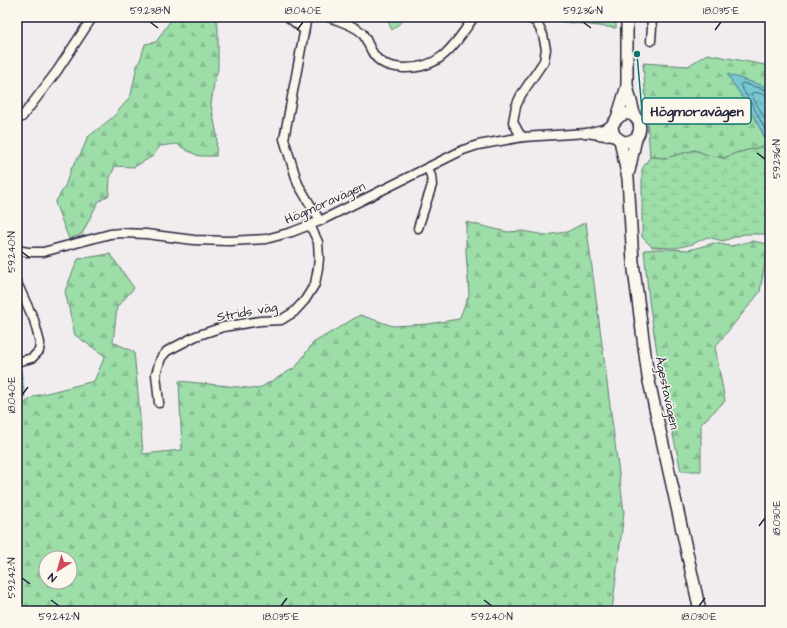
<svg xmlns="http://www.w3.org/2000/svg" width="787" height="628" font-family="'Architects Daughter',sans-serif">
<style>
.forest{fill:url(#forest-firs);stroke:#608072;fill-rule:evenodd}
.wetland{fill:url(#wetland-marsh);stroke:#608072}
.water{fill:url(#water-ripples);stroke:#568696}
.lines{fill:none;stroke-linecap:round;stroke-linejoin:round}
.shore{stroke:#446478;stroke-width:1}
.minor-casing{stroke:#22223b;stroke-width:11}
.secondary-casing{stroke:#22223b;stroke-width:14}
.minor{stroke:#fbf7ec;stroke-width:8}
.secondary{stroke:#fbf7ec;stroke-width:11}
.ticks{fill:none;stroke:#22223b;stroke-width:1.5}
.labels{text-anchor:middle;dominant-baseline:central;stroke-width:3;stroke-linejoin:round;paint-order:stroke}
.street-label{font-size:13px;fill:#22223b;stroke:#fbf7ec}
.leader{fill:none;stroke:#0f766e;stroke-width:1.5}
.callout-dot{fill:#0f766e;stroke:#fbf7ec;stroke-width:1.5}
.callout{fill:#fbf7ec;stroke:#0f766e;stroke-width:1.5}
.callout-label{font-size:14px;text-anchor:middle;font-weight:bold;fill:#22223b}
.neatline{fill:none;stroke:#22223b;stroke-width:1.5}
.ticks-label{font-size:10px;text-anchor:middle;fill:#22223b}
</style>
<defs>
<pattern id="forest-firs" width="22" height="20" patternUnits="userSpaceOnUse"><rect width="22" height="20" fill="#9ddea8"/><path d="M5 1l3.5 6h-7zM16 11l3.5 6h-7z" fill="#87be92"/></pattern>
<pattern id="wetland-marsh" width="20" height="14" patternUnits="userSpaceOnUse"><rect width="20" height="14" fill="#9ddea8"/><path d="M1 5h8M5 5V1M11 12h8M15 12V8" fill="none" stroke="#87be92"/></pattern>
<pattern id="water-ripples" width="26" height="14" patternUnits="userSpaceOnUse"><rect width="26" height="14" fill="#78c8d3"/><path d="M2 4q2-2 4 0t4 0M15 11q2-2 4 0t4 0" fill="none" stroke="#62a2ac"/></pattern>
</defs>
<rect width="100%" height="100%" fill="#f1edef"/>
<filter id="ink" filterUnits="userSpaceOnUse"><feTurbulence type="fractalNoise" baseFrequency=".025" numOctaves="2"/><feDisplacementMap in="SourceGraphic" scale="8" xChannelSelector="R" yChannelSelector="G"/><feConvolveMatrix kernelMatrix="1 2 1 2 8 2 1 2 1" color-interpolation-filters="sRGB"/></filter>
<g filter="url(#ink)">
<g class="forest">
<path d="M173,17H216L218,28V69L214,83L211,105L217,135L216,156H199L188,151L177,144L160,146L153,156L134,167L115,166L110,178L109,195L98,202L82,234L69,239L55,203L65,186L71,169L81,153L88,137L113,117L126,102L131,95L137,66L141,58L145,44L156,42Z"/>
<path d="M386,17H407L392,30Z"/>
<path d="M553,17H616V28L564,22Z"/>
<path d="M707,54L770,66V88L728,75L748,106L769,145L736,153L724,158L707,155L695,150L666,158L650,157L643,63L688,66Z"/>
<path d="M466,222L507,232L522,231L545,235L567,232L586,222L624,512L612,611H17V408L35,396L94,381L105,356L75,335L65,291L78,259L110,254L134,288L117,307L113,342L134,352L138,393L143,454L182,450L179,381L258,389L296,367L313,343L360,315L393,326L428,324L459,319L469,295L466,251ZM46,558H70V582H46Z"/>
<path d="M752,241L768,244L760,292L715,347L725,401L701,424V471H681L663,390L649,301L644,250L665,249L689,250L714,243L731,246Z"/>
<path d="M21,370L25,398L17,401V371Z"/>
</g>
<path class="wetland" d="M769,145L770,149V236L764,234H744L723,241L707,237L693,244L676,248L652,247L642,237V169L650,157L666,158L695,150L707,155L724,158L736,153Z"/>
<path class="water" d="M727,74L770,88V149L769,145L748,106Z"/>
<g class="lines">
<g class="shore">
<path d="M770,91L742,83L740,85L752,104L770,139"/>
<path d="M770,96L754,92L751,94L770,128"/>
</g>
<g class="minor-casing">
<g id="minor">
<path d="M288,17L304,30"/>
<path d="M307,17L284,139L298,184L320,221"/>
<path d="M329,17C338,21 355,25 362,33C369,42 370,54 380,61C386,66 395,67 403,68C442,69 454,45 474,17"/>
<path d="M651,17L652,27L651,41"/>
<path d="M17,118L22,117L57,71L90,21L93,17"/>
<path d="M612,125L603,129L587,133L605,136L614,135"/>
<path d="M523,137L519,133L513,122L516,106L521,95L544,61L546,49L543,35L537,23L528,17"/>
<path d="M418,228L432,185L431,176L428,168"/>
<path d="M17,250L28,252H43L110,234L121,233L146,234L194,240L230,241L266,239L292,232L320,221L463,150L478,145L523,137L587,133"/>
<path d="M17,283L34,320L40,343L39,351L32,358L17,362"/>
<path d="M159,403L156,374L161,358L167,351L196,336L223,327L260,321L281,320L294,312L305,300L315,284L318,268L319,258L318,242L310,225"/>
</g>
</g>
<g class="secondary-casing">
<g id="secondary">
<path d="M627,17V86L635,117"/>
<path d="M617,118L627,86"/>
<path d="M620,140L628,178L633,262L648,377L700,611"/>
<path d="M629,171L636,138C648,122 628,104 616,120C615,121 613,124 612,125C612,128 613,132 614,135C622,143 626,144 636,138"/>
</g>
</g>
<use href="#minor" class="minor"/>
<use href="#secondary" class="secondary"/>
</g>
</g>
<path class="ticks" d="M150,22L158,28M583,22L591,28M297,30L303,22M715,30L721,22M757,153L765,159M22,252L30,258M22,395L28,387M759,526L765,518M22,578L30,584M51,600L59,606M484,600L492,606M281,606L287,598M699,606L705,598"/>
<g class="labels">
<g class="street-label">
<text transform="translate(325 203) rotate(-24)">Högmoravägen</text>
<text transform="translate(247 312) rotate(-10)">Strids väg</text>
<text transform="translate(667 393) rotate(78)">Ågestavägen</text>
</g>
</g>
<path class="leader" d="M637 54L642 111"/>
<circle class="callout-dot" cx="637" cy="54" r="4"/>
<rect class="callout" x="642" y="98" width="109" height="26" rx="4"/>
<g class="callout-label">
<text x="697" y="116">Högmoravägen</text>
</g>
<rect width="787" height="628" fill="none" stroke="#fbf7ec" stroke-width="44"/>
<g transform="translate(58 570) rotate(217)"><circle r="19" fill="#fbf7ec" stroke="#a4a2a5"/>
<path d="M0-3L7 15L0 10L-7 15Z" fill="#d1495b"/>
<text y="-6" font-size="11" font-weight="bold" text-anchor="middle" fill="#22223b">N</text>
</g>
<rect x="22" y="22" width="743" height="584" class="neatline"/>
<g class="ticks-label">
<text x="150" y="14">59.238°N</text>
<text x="303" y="14">18.040°E</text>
<text x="583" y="14">59.236°N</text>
<text x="721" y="14">18.035°E</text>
<text transform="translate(776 159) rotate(-90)" y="4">59.236°N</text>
<text transform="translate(11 252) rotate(-90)" y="4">59.240°N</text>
<text transform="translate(11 395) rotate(-90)" y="4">18.040°E</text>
<text transform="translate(776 518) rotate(-90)" y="4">18.030°E</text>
<text transform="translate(11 578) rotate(-90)" y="4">59.242°N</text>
<text x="59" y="620">59.242°N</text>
<text x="281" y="620">18.035°E</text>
<text x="492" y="620">59.240°N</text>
<text x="699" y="620">18.030°E</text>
</g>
</svg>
